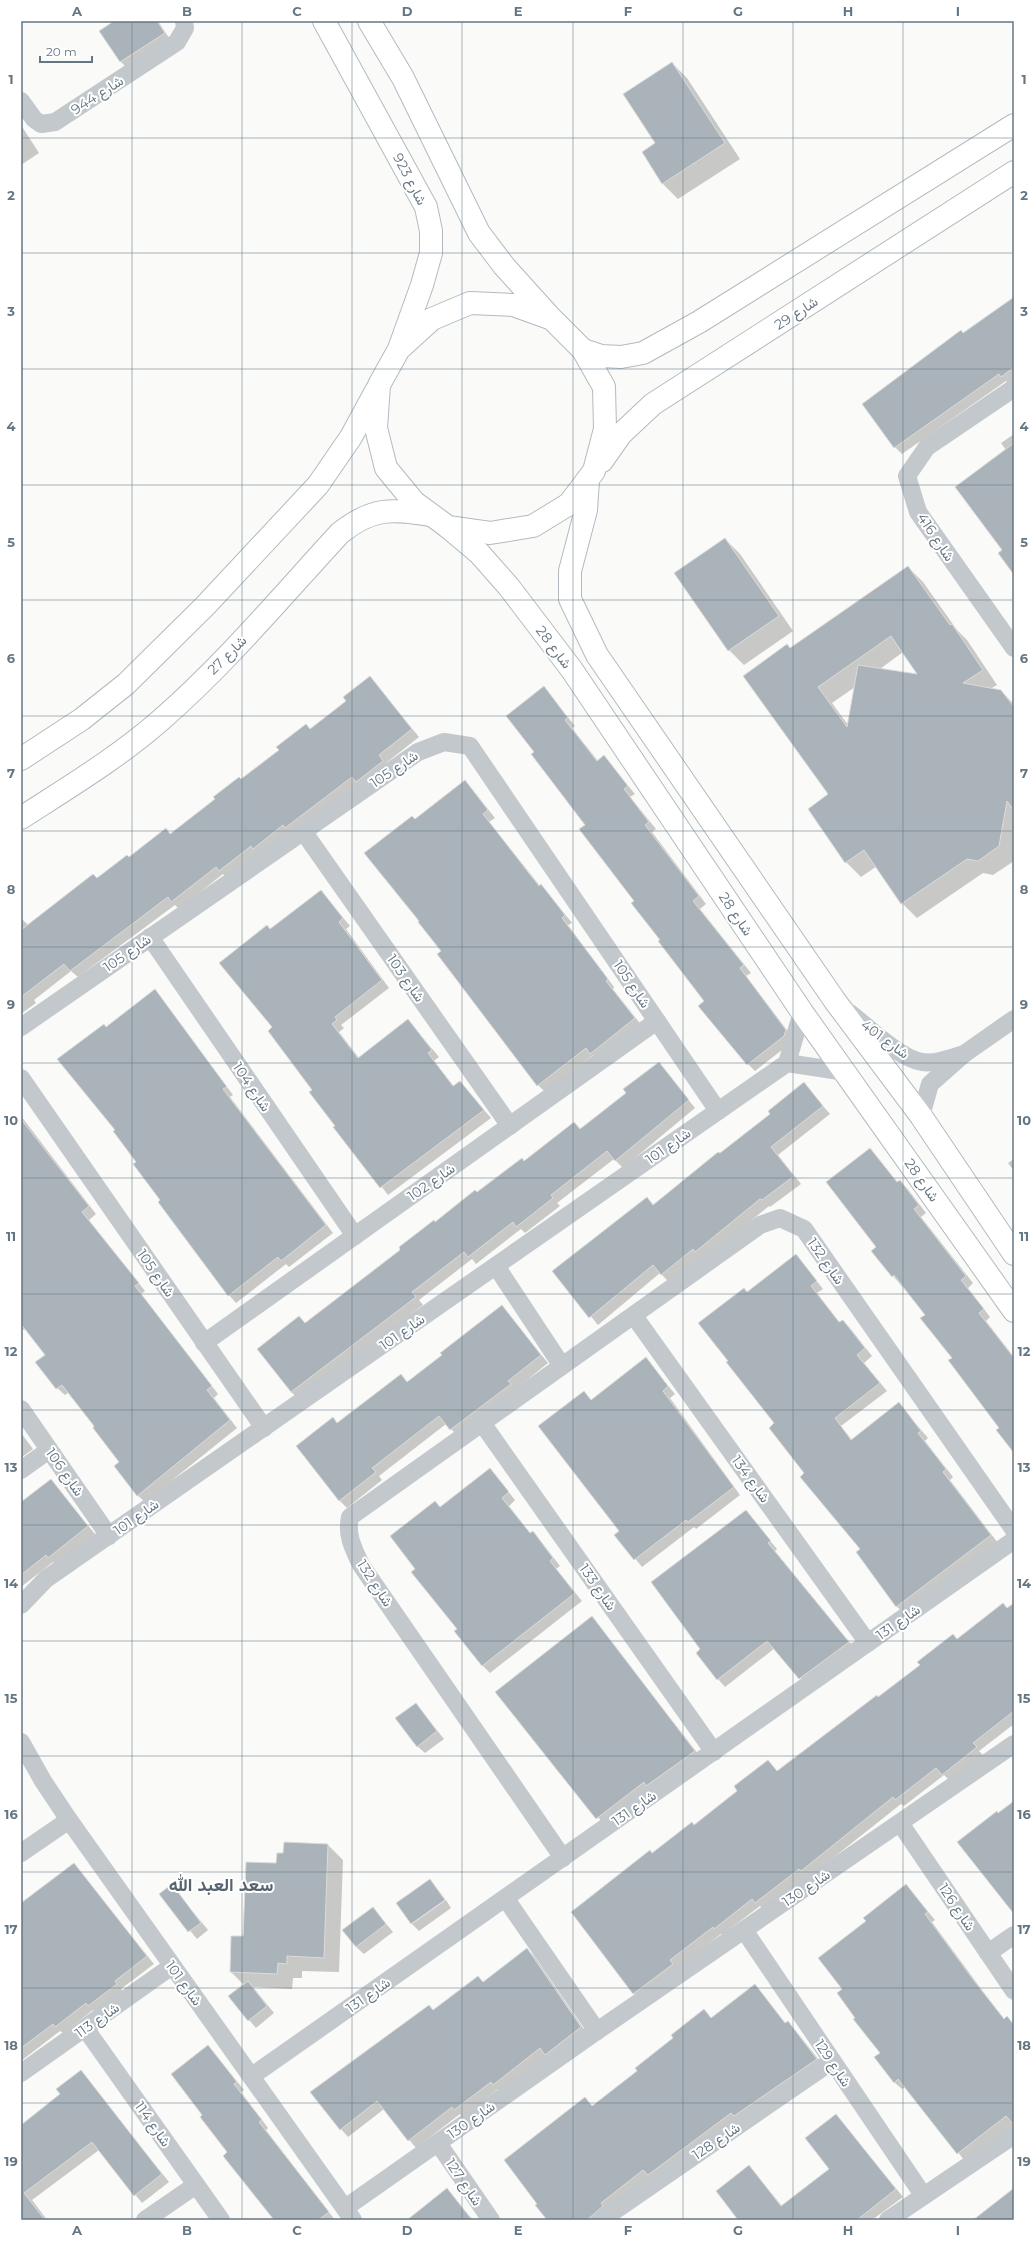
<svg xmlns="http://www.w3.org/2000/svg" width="1035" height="2241" font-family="Montserrat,Vazirmatn,sans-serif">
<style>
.shadow{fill:#0003;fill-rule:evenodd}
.building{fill:#aab3b9;stroke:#dcdcda;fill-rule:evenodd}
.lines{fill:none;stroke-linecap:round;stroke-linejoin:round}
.secondary-casing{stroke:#b3babf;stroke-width:24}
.street{stroke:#c3c8cc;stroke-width:18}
.secondary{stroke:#fff;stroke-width:22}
.grid{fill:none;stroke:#657683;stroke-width:1;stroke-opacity:0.55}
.labels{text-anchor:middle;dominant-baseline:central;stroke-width:4;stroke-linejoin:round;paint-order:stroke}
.street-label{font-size:14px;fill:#657683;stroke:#fff}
.district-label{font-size:18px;font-weight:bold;fill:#57646e;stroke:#fff}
.neatline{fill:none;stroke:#657683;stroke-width:1.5}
.grid-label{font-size:13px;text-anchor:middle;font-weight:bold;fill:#657683}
</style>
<rect width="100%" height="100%" fill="#fafaf8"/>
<g class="shadow">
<path d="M116,21H158L171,41L128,69L121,62L100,31Z"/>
<path d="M672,63L687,78L740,159L678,199L663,184L643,152L656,144Z"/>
<path d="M21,125L39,153L21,165Z"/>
<path d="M1014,298V380L1009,384L1006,381L902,454L895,447Z"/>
<path d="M1014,434V573L1003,550L1006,450L1001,443Z"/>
<path d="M725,539L740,554L793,631L744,665L729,650Z"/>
<path d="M908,567L923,582L957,630L967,640L997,685L990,689L1001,691L1014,704V861L993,875L983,873L917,918L902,903L877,866L861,877L846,862L791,649ZM903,652L919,675L880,669ZM855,687L848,725L832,703Z"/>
<path d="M370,677L419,737L386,763L390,768L227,878L223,874L179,909L175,905L78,977L71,971L34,1000L36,1003L21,1014V920L22,919L28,925L129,858L166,830L171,834L348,701Z"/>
<path d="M544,688L575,726L572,728L598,761L604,757L635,794L630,797L656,829L652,832L706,904L700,909L751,973L746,976L793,1038L791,1043L755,1071L748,1064L661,940L586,825L535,752Z"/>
<path d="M472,789L495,818L489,822L540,886L548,893L572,923L568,925L614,987L613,989L642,1026L598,1060L593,1055L545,1092L538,1085L442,951L415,820Z"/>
<path d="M321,891L350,926L346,929L389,988L341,1025L344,1028L339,1032L359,1058L408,1020L439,1057L434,1061L454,1087L460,1082L491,1118L388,1195L310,1092L313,1090L273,1027L271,930Z"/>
<path d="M155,991L233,1095L230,1097L333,1233L289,1267L286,1264L236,1303L229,1295L162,1200L116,1130L107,1028Z"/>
<path d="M659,1063L695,1108L623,1168L614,1159L557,1203L560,1206L525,1233L521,1229L476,1264L472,1259L419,1300L423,1305L299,1399L291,1392L299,1317L306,1324L435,1223L524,1162L574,1123L581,1129L628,1093Z"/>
<path d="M804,1084L830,1114L778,1155L801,1184L770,1207L769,1206L704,1259L669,1282L660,1273L598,1325L554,1271L647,1198L654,1205L772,1114Z"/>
<path d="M21,1116L96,1214L89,1220L145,1291L141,1294L218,1394L214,1398L237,1428L145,1502L137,1495L121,1462L96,1427L69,1392L65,1395L57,1388L46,1355L26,1329L24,1330L21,1327Z"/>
<path d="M870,1149L898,1183L900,1181L907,1188L926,1213L921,1217L973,1283L968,1288L990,1317L986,1321L1014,1357V1453L997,1430L1000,1428L926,1315L872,1251L877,1247Z"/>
<path d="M1014,1159V1171L1008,1163Z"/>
<path d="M796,1255L823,1289L817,1293L840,1323L842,1321L850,1328L872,1356L864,1363L887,1391L841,1426L852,1440L899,1404L928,1438L925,1441L953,1477L950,1480L998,1543L904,1613L896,1606L861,1550L801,1477L805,1473L776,1424L729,1361L747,1293Z"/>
<path d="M502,1306L548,1363L458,1436L446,1424L379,1476L382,1480L347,1508L339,1500L333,1419L337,1423L401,1375L408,1383Z"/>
<path d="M646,1359L675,1394L670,1398L740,1495L696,1529L694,1527L642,1567L616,1535L621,1531L592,1401Z"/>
<path d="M21,1433L33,1449L21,1458Z"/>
<path d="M490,1469L515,1500L509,1506L531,1534L533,1532L540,1540L560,1566L556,1569L582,1601L490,1673L482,1665L417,1569L440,1508Z"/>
<path d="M51,1480L95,1534L56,1565L53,1562L21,1587V1503Z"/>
<path d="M746,1512L777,1549L775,1551L856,1650L807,1685L775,1648L725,1687L718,1679L702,1649Z"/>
<path d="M1014,1604V1724L979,1751L983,1755L950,1781L944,1775L904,1806L901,1804L809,1877L764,1910L760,1906L722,1935L721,1934L677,1968L641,2000L633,1993L652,1854L694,1826L739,1791L768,1761L778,1772L957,1640Z"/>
<path d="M592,1618L703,1760L606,1827L496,1692Z"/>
<path d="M416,1704L444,1739L425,1753L417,1746Z"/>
<path d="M328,1845L343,1860L339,1972L302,1971V1978H293L292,1989L253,1987L274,2013L256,2028L249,2020L244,1985L231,1972L277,1864Z"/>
<path d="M73,1864L154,1964L121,1989L123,1991L96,2013L93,2010L63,2033L60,2031L21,2061V1905Z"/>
<path d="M430,1880L445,1899L411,1922Z"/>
<path d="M171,1885L208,1930L197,1939L160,1894Z"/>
<path d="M906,1885L935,1920L932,1922L982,1990L1005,2020L1007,2018L1014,2025V2125L965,2161L905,2087L902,2089L894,2082L881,2053L857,2018L843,1989L867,1921Z"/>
<path d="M446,1900L451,1908L419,1931L412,1924Z"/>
<path d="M373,1908L393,1932L364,1954L356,1947Z"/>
<path d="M527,1949L534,1956L588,2035L501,2091L498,2089L462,2117L460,2114L416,2148L384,2109L348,2137L341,2129L434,2011L483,1983Z"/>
<path d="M755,1986L786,2024L788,2022L795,2030L824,2066L602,2220H549L585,2099L593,2106L638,2071L704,2011L712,2019Z"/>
<path d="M208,2046L244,2090L241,2092L268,2128L266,2130L335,2220H275L204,2115Z"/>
<path d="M80,2071L169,2182L142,2203L99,2150L32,2200L47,2220H21V2125L61,2095Z"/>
<path d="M836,2115L903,2197L872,2220H740L749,2166L782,2206L831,2169Z"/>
<path d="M447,2190L473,2220H408Z"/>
</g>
<g class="building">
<path d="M114,21H157L165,33L120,62L99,31Z"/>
<path d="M672,62L725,143L662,184L642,152L655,143L623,94Z"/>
<path d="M1014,297V367L1001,377L999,374L894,448L862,404L961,330L963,333Z"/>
<path d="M1014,443V575L998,553L1002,550L955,487Z"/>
<path d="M725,538L779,616L728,651L674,573Z"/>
<path d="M908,566L950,625L952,624L983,670L963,683L1001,690L1014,707V811L1007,801L999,846L978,861L967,859L901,904L864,850L845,863L808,809L828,794L743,676L787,644L790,648ZM891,636L917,674L858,665L847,727L818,687Z"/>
<path d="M370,676L412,729L379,755L383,761L356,782L352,777L285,828L283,825L253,849L251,846L219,871L216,867L171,902L168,897L70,971L64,964L21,997V930L93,874L97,878L127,855L129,857L166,828L170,834L215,799L213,797L239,777L241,779L279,750L276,747L306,724L310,729L346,701L343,697Z"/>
<path d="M544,686L568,718L565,720L597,761L604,755L628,786L624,789L649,822L645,825L699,896L693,901L744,965L740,968L786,1030L784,1036L747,1065L698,1006L704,1001L658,941L660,940L631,903L634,901L579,829L585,825L531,754L534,752L506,716Z"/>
<path d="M465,780L488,810L483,814L539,886L541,884L565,915L562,918L608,979L606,981L635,1018L590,1054L586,1048L537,1086L437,954L441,951L418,922L419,921L364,853L412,816L415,819Z"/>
<path d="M321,890L343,918L339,922L382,980L335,1017L337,1020L332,1024L358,1058L408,1019L432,1050L428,1053L453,1086L460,1081L484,1110L380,1188L333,1127L335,1126L309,1092L312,1090L268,1031L272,1027L219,963L267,925L270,929Z"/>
<path d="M155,989L227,1087L223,1089L326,1225L281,1261L278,1257L228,1296L158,1202L160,1200L133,1164L136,1162L113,1131L115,1130L57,1059L104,1024L106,1027Z"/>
<path d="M659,1062L689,1100L615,1161L607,1151L551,1195L553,1198L516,1227L513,1222L468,1257L464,1252L412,1292L416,1297L291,1392L257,1349L299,1316L305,1323L400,1250L399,1247L434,1220L435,1222L475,1190L477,1192L522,1158L524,1161L574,1122L580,1129L626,1093L623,1089Z"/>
<path d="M804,1082L823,1106L771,1147L794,1176L762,1200L760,1199L695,1252L693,1249L661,1275L653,1265L589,1318L552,1271L647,1197L653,1205L718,1152L720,1153L770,1114L768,1111Z"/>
<path d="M21,1119L89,1206L82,1212L139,1283L135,1286L212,1386L207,1390L230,1420L137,1496L114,1466L119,1462L93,1428L94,1426L62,1385L56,1389L35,1362L45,1355L21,1324Z"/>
<path d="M870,1148L897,1182L900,1180L919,1205L914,1209L966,1276L961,1280L984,1309L979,1313L1014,1358V1453L996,1430L999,1428L948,1360L952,1358L920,1318L925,1315L894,1275L892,1277L871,1251L876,1247L826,1182Z"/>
<path d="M796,1254L817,1281L811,1286L839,1322L843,1320L865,1348L857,1355L880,1383L835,1418L851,1440L899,1402L921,1431L918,1433L946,1469L943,1472L991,1535L896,1607L856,1552L860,1549L800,1477L804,1473L769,1428L774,1423L726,1362L728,1361L698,1323L744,1288L747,1292Z"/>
<path d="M502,1305L541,1355L508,1381L511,1384L450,1430L439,1416L372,1468L376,1472L339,1501L296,1446L333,1417L337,1423L401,1374L407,1382L442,1355L440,1353Z"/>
<path d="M646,1357L668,1386L663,1391L734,1487L688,1522L686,1520L634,1560L614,1535L619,1531L538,1426L584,1391L591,1400Z"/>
<path d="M490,1468L509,1492L502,1498L530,1533L533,1531L553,1558L550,1561L575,1593L482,1666L454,1631L457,1629L411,1572L415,1569L390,1536L435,1501L440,1507Z"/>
<path d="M51,1479L88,1526L48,1558L46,1555L21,1575V1502Z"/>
<path d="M746,1510L771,1541L768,1543L849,1642L799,1679L767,1641L717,1680L696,1653L700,1649L651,1582Z"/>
<path d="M1003,1603L1007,1608L1014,1603V1711L973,1743L977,1747L942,1775L936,1768L895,1800L893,1797L801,1871L799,1869L755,1903L752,1899L714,1929L713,1927L670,1960L673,1964L633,1994L571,1912L650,1850L652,1853L692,1822L694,1825L737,1791L734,1786L768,1760L777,1771L877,1695L878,1697L920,1665L917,1662L953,1634L957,1639Z"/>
<path d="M592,1616L695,1751L646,1786L644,1782L596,1819L495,1692Z"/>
<path d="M416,1703L437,1731L417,1747L395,1718Z"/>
<path d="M1014,1801V1914L957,1842L997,1811L998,1813Z"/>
<path d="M284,1842L328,1844L324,1958L287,1956V1964L278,1963L277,1974L230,1972L231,1936H243L246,1862L276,1863L277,1853H283Z"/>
<path d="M74,1863L147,1956L115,1981L117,1984L88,2006L86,2003L55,2027L53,2024L21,2048V1903Z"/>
<path d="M430,1879L445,1900L411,1924L396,1903Z"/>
<path d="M172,1884L201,1923L188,1932L159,1894Z"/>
<path d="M906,1884L928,1912L925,1914L975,1982L1004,2019L1007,2016L1014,2025V2125L1006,2116L957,2154L898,2079L894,2083L874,2057L880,2053L853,2019L855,2018L837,1993L842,1989L818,1958L866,1921L863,1918Z"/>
<path d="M373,1907L386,1924L356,1947L342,1930Z"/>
<path d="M527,1948L581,2027L545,2055L540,2048L493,2085L491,2082L454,2110L452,2107L408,2141L377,2101L340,2130L310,2092L429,2005L433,2010L478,1976L483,1982Z"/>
<path d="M248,1981L267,2006L248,2021L228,1996Z"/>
<path d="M755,1984L785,2023L788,2021L817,2059L734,2116L731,2113L648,2175L643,2170L601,2203L603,2206L587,2220H547L535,2205L537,2204L504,2160L585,2097L592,2106L637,2071L635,2068L673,2038L671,2035L704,2009L711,2018Z"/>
<path d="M208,2045L237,2082L234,2084L262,2120L259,2122L329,2212L318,2220H274L223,2156L227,2152L200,2117L202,2115L171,2074Z"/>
<path d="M81,2070L162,2174L134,2196L92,2142L24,2193L45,2220H21V2125L60,2094L56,2089Z"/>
<path d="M836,2114L896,2189L857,2220H738L716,2191L749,2165L781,2206L829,2169L805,2138Z"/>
<path d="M447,2188L472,2220H407Z"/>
<path d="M1014,2188V2220H973Z"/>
</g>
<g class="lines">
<g class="secondary-casing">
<g id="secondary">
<path d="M324,21L426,207L431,231V253L422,285L399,349L379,385L376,428L386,468L414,502L448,527L490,533L533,526L569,504L594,471L605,429L604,387L583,350L552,319L513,305L470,303L432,319L399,349"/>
<path d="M369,21L403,78L479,233L504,266L550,317"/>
<path d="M583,350L601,356L621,357L643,353L699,322L1014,125"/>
<path d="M602,461L621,434L653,404L1014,172"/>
<path d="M588,480L586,510L570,571V599L597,655L835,1001L921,1116L1014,1254"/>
<path d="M448,527L479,553L509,587L572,670L802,1012L1014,1311"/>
<path d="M21,759L82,719L126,684L205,606L318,485L351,437L376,391"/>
<path d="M21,818C69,787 119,757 162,719C226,663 282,596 340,533C373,507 391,509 430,515"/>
</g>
</g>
<g class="street">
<path d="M21,101L34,119L41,124L55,122L177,42L185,28L184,21"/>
<path d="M1014,388L927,447L907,476L918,512L1014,648"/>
<path d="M303,831L510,1126"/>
<path d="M150,937L355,1236"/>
<path d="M850,1013C868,1027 899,1058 922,1062C936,1064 951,1058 964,1054"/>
<path d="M21,1027L418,752L444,742L470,746L718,1111"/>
<path d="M787,1063L846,1072"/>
<path d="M21,1078L264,1428"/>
<path d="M921,1116L930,1084L964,1054L1014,1019"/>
<path d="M496,1266L562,1366"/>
<path d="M634,1316L868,1643"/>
<path d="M204,1343L657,1021"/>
<path d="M21,1409L109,1536"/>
<path d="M482,1423L714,1752"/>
<path d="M21,1470L49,1450"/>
<path d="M21,1605L46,1579L787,1063L802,1012"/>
<path d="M21,1742L43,1781L69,1820L353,2220"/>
<path d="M900,1823L1014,1991"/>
<path d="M21,1853L69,1820"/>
<path d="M563,1858L361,1565C353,1548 346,1535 350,1517L760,1225L780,1218L804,1229L1014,1530"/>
<path d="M506,1899L597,2031"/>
<path d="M744,1930L923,2195"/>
<path d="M988,1953L1014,1935"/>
<path d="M85,2028L221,2220"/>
<path d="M21,2073L172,1966"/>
<path d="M252,2076L1014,1540"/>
<path d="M438,2143L491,2220"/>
<path d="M345,2208L597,2031L1014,1744"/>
<path d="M145,2220L196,2185"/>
<path d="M601,2220L832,2061"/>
<path d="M888,2220L1014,2135"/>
</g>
<use href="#secondary" class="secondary"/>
</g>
<path class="grid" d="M132,21V2220M242,21V2220M352,21V2220M462,21V2220M573,21V2220M683,21V2220M793,21V2220M903,21V2220M21,138H1014M21,253H1014M21,369H1014M21,485H1014M21,600H1014M21,716H1014M21,831H1014M21,947H1014M21,1063H1014M21,1178H1014M21,1294H1014M21,1410H1014M21,1525H1014M21,1641H1014M21,1756H1014M21,1872H1014M21,1988H1014M21,2103H1014"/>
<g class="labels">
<g class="street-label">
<text transform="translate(97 95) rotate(-33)">شارع 944</text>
<text transform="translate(410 179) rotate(62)">شارع 923</text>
<text transform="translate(796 313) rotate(-33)">شارع 29</text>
<text transform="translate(936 537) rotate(56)">شارع 416</text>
<text transform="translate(554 647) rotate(53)">شارع 28</text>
<text transform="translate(227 655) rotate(-45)">شارع 27</text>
<text transform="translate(394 769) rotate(-34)">شارع 105</text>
<text transform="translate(736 914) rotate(56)">شارع 28</text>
<text transform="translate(127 953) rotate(-35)">شارع 105</text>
<text transform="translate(406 978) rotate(55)">شارع 103</text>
<text transform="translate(632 984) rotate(56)">شارع 105</text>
<text transform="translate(885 1039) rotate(36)">شارع 401</text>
<text transform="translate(252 1087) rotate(56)">شارع 104</text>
<text transform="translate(668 1146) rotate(-35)">شارع 101</text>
<text transform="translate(922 1180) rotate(55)">شارع 28</text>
<text transform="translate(431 1182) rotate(-35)">شارع 102</text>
<text transform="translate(826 1261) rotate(55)">شارع 132</text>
<text transform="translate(156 1273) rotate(55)">شارع 105</text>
<text transform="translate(402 1332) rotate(-35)">شارع 101</text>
<text transform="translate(65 1472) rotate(55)">شارع 106</text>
<text transform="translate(751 1479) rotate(54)">شارع 134</text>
<text transform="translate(136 1517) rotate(-35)">شارع 101</text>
<text transform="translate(375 1583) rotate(57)">شارع 132</text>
<text transform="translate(598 1587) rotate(55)">شارع 133</text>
<text transform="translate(898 1622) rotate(-35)">شارع 131</text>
<text transform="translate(634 1808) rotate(-35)">شارع 131</text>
<text transform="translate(806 1888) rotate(-34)">شارع 130</text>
<text transform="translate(957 1907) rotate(56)">شارع 126</text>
<text transform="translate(184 1983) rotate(54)">شارع 101</text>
<text transform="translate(368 1995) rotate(-35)">شارع 131</text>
<text transform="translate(97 2020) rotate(-35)">شارع 113</text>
<text transform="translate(833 2063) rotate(56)">شارع 129</text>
<text transform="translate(471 2120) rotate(-35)">شارع 130</text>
<text transform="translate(153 2124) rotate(55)">شارع 114</text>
<text transform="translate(716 2141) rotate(-34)">شارع 128</text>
<text transform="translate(464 2182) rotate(56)">شارع 127</text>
</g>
<g class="district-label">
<text x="221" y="1885">سعد العبد الله</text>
</g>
</g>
<rect width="1035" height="2241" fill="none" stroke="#ffffff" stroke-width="44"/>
<path d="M40 56v6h52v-6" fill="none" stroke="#657683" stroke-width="2"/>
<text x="46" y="56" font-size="12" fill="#657683" stroke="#ffffff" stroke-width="3" paint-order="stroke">20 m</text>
<rect x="22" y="22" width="991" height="2197" class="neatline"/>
<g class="grid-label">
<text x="77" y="16">A</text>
<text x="187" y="16">B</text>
<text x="297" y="16">C</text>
<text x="407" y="16">D</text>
<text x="518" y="16">E</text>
<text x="628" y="16">F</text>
<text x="738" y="16">G</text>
<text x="848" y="16">H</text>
<text x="958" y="16">I</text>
<text x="11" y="84">1</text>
<text x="1024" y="84">1</text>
<text x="11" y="200">2</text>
<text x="1024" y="200">2</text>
<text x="11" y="316">3</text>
<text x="1024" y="316">3</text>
<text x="11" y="431">4</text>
<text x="1024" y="431">4</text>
<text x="11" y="547">5</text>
<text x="1024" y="547">5</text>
<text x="11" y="663">6</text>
<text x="1024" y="663">6</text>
<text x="11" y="778">7</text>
<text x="1024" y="778">7</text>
<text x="11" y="894">8</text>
<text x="1024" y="894">8</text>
<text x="11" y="1009">9</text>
<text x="1024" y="1009">9</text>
<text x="11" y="1125">10</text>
<text x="1024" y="1125">10</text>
<text x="11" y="1241">11</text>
<text x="1024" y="1241">11</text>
<text x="11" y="1356">12</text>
<text x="1024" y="1356">12</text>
<text x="11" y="1472">13</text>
<text x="1024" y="1472">13</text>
<text x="11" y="1588">14</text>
<text x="1024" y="1588">14</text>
<text x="11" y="1703">15</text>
<text x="1024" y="1703">15</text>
<text x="11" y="1819">16</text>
<text x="1024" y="1819">16</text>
<text x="11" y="1934">17</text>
<text x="1024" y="1934">17</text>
<text x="11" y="2050">18</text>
<text x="1024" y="2050">18</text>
<text x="11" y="2166">19</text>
<text x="1024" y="2166">19</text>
<text x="77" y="2235">A</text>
<text x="187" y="2235">B</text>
<text x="297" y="2235">C</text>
<text x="407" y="2235">D</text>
<text x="518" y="2235">E</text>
<text x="628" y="2235">F</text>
<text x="738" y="2235">G</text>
<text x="848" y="2235">H</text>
<text x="958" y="2235">I</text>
</g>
</svg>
